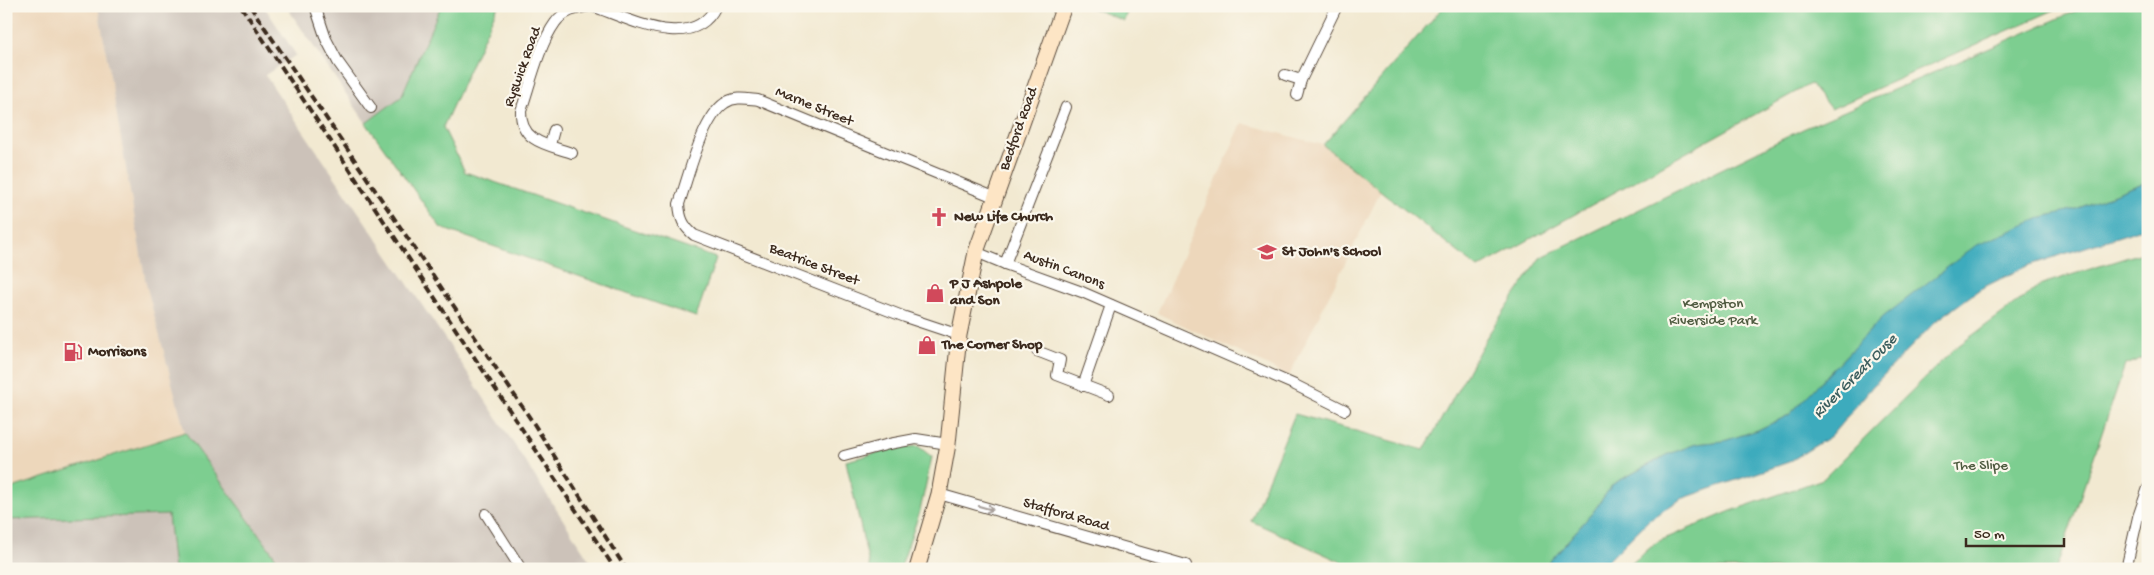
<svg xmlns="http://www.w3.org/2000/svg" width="2154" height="575" font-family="'Gochi Hand',sans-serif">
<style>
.built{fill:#edd7bb}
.industrial{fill:#ccc2b9}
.green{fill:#7dce90;stroke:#5c7c57}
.water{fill:#3eabbd;stroke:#3c6a6e}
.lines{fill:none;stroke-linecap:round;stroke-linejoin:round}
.street-casing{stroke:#564739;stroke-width:12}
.secondary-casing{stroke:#564739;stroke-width:17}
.street{stroke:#fff;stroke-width:10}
.secondary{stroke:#fde5c5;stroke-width:15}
.rail{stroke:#3b2a1e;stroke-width:4;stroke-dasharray:8 4;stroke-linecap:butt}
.oneway{stroke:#a79f9a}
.labels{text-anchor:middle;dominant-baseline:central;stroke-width:4.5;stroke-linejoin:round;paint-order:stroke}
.street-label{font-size:15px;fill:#3b2a1e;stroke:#fbf7ec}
.poi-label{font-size:15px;font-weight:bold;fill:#3b2a1e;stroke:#fbf7ec;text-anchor:start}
.park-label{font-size:15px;fill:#4f5b40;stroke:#fbf7ec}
.water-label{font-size:16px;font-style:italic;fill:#3c5e5e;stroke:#fbf7ec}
</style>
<rect width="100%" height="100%" fill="#fbf7ec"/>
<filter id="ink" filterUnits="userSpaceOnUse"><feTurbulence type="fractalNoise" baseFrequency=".02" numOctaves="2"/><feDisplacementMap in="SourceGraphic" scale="10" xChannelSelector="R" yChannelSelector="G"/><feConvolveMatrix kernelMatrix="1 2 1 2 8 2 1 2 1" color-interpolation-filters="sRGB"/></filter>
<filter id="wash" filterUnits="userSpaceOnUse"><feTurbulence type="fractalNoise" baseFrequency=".0096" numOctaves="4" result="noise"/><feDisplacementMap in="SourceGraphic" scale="20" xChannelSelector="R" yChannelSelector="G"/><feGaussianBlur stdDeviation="1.12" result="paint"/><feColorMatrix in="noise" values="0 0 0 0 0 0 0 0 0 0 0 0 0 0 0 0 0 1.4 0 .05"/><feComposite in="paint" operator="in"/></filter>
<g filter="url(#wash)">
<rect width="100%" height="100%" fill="#f2e9d1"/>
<g class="built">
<path d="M6,6H98L146,284L185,432L6,490Z"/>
<path d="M1242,123L1323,145L1381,191L1289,376L1157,313Z"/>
</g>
<g class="industrial">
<path d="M98,6H264L296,55L265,75L454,352L595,569H284L185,432L146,284Z"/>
<path d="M286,6H441L401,97L366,123Z"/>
<path d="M169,515L174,569H6V520Z"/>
</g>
<g class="green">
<path d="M441,6H498L443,127L465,172L716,258L696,317L441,228L366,123L401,97Z"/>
<path d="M1087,6H1129L1124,21Z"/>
<path d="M1444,6H2063L1831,109L1810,84L1478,268L1323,145Z"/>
<path d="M2087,6H2148V181L2076,209L2043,217L1883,317L1789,415L1758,430L1724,441L1696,444L1669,454L1613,484L1593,512L1543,569H1357L1251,521L1295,414L1424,450L1490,332L1540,258L1803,129Z"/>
<path d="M2148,251V356L2125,365L2056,569H1625L1657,542L1731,511L1823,479L1954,349L2042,284Z"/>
<path d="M185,432L284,569H174L168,515L6,520V490Z"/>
<path d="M918,446L932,457L920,511L900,569H870L846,461L892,449Z"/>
</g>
<path class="water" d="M2148,181V227L2027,266L1980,289L1935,322L1872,387L1831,436L1789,462L1681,499L1650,519L1600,569H1543L1593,512L1613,484L1669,454L1696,444L1724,441L1758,430L1789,415L1883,317L1975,246L2043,217L2076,209Z"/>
</g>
<g filter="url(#ink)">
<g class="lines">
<g class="street-casing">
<g id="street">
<path d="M315,6L326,39L338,62L371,108"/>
<path d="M592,6C628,18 693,54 716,6"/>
<path d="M1285,75L1301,80"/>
<path d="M1297,95L1301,80L1337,6"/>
<path d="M550,145L554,130"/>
<path d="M572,153C548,145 520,142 521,111C530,85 539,45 555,23C563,11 577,8 590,6"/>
<path d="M976,252L1005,264L1066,107"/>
<path d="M1005,264L1082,292L1295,385L1345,410"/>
<path d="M959,335L905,317L694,235C683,226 680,218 679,204C688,178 702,118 725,103C735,96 747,99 758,100L994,197"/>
<path d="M1037,351L1060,360L1057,375L1109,395"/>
<path d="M1083,386L1111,305"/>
<path d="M844,456L889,444L916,439L948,444"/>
<path d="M939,494L1186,565L1185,569"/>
<path d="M486,514L521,569"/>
<path d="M2126,569L2138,517L2148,488"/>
</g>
</g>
<g class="secondary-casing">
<path id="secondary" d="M917,569L939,494L948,444L959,335L976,252L1064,6"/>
</g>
<use href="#street" class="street"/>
<use href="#secondary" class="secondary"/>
<g class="rail">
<path d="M241,6L615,569"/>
<path d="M250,6L534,424L626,569"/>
</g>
</g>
<defs><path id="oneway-shaft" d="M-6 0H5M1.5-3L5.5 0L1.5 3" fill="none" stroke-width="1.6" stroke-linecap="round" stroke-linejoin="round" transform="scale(1.25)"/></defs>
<use class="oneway" href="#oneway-shaft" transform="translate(986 508) rotate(16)"/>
</g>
<defs>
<g id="church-bare" transform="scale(1.5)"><path d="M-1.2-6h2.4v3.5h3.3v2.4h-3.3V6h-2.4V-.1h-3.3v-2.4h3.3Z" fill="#d1495b" stroke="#fbf7ec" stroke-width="2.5" paint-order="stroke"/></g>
<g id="school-bare" transform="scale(1.5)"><path d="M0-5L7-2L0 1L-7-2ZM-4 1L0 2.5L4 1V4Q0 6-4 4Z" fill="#d1495b" stroke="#fbf7ec" stroke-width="2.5" paint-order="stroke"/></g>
<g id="shop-bare" transform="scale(1.5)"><path d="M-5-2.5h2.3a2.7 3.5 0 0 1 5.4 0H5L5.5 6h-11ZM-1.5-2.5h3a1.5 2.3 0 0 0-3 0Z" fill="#d1495b" stroke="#fbf7ec" stroke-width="2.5" paint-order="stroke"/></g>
<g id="fuel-bare" transform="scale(1.5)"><path d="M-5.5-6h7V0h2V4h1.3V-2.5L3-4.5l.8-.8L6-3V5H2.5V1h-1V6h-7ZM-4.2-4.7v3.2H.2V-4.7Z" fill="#d1495b" stroke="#fbf7ec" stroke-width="2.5" paint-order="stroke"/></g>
</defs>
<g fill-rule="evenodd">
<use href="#church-bare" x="939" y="217"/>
<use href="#school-bare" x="1267" y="252"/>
<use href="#shop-bare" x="935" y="293"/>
<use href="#shop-bare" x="927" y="345"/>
<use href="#fuel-bare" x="73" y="352"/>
</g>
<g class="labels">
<g class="street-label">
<text transform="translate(523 67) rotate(-70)">Ryswick Road</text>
<text transform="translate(814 107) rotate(22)">Marne Street</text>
<text transform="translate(1019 129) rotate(-70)">Bedford Road</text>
<text transform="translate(814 265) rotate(21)">Beatrice Street</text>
<text transform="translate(1064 270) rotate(21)">Austin Canons</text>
<text transform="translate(1066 515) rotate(16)">Stafford Road</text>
</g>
<g class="poi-label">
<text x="954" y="217">New Life Church</text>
<text x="1282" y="252">St John's School</text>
<text x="950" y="284">P J Ashpole<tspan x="950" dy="17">and Son</tspan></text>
<text x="942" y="345">The Corner Shop</text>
<text x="88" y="352">Morrisons</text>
</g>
<g class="park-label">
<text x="1713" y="304">Kempston<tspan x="1713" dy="17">Riverside Park</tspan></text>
<text x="1981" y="466">The Slipe</text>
</g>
<g class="water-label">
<text transform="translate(1856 377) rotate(-45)">River Great Ouse</text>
</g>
</g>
<rect width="2154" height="575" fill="none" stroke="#fbf7ec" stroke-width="25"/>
<path d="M1966 538v8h98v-8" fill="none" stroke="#3b2a1e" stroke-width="2.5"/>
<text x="1974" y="538" font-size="15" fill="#3b2a1e" stroke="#fbf7ec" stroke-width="4" paint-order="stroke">50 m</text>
</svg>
